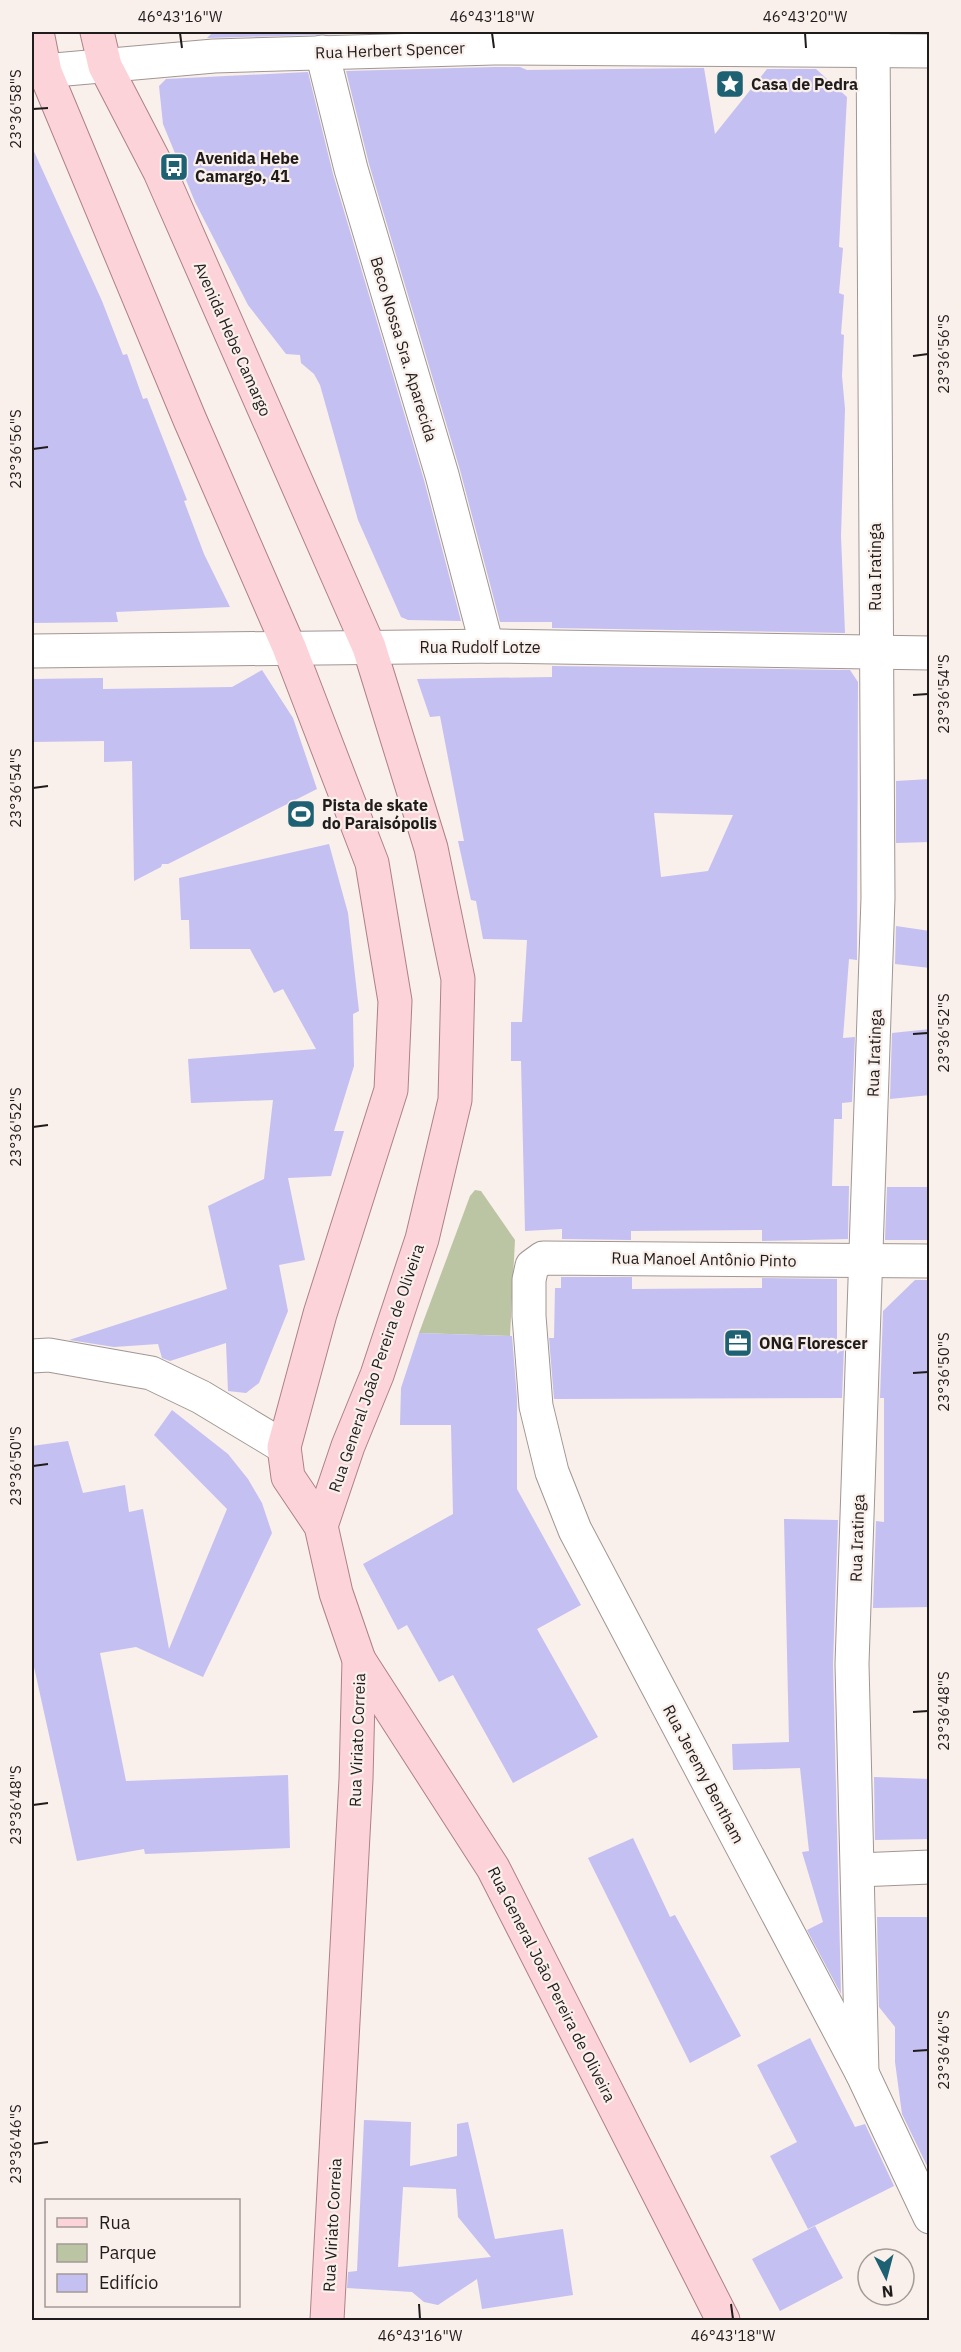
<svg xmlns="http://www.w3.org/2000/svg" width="961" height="2352" font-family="'IBM Plex Sans',sans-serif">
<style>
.green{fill:#bbc5a4}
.building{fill:#c4c0f1;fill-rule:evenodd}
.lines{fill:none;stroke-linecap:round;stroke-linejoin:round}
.minor-casing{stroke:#a09693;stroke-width:35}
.major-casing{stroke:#ae8088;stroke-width:35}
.minor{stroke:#fff;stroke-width:33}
.major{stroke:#fdd3da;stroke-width:33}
.ticks{fill:none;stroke:#201c1b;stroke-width:2}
.labels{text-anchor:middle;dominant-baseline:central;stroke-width:4.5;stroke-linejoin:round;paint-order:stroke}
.street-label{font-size:16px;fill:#201c1b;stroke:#f9efeb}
.poi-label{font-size:16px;font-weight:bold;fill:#201c1b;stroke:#f9efeb;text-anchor:start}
.neatline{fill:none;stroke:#201c1b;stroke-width:2}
.ticks-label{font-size:15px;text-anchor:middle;fill:#201c1b}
</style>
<rect width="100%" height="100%" fill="#f9efeb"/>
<path class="green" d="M475,1190L481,1191L515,1240L510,1336L419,1333L470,1196Z"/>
<g class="building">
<path d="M213,32H415L207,38Z"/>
<path d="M494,67H520L527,70L704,68L715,134L767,69H816L847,97L839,247L843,248L839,293L844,295L841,334L844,335L842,376L845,409L841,536L845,633L552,628V622H500L460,470L369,164L346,71Z"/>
<path d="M308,72L333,174L424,480L461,621L408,620L401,617L358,520L320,385L314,374L301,363L300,355L286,354L248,305L195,202L163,124L159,86L166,79Z"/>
<path d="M32,147L102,301L123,355L127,354L143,399L147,398L187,500L184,501L204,554L230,607L116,612L118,622L32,623Z"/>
<path d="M552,666L850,670L858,682L857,960L849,959L843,1038L855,1037L852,1102L842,1103V1119H834L832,1186H849L848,1239L762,1241V1230L631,1231V1240L562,1239V1229L525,1231L521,1061H511V1022H522L527,940L483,939L476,901L471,900L458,841H464L440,716L430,717L417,679L552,677ZM654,813L733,815L708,871L661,877Z"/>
<path d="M262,670L293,718L317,789L168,864H162L161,867L134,881L132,761L104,762V741L32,742V679L103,678V689L232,687Z"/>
<path d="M930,779V842L896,843V781Z"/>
<path d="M329,844L348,913L359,1011L353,1014L354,1066L334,1131H344L331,1176L288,1178L305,1260L279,1265L288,1311L259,1383L246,1393L228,1391L226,1343L170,1361L162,1358L158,1344L114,1347L69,1340L227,1289L208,1206L264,1179L273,1100L191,1103L188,1059L316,1049L283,989L274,993L250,949H190L189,920H181L179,878Z"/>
<path d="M896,926L930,931V968L895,964Z"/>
<path d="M930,1029V1095L890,1099L892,1033Z"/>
<path d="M887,1187H930V1240H885Z"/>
<path d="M561,1277H632V1289L762,1288V1278L837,1279V1354L844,1347L842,1398L554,1399L549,1338H554L555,1288H561Z"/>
<path d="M915,1280H930V1607L873,1608L876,1521L884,1522V1398H880L883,1311Z"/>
<path d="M419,1333L512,1336L517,1398V1489L581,1605L537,1629L598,1737L513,1783L453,1675L439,1682L407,1625L398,1630L363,1564L453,1514L451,1425H400L401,1388Z"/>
<path d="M172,1410L228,1454L248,1479L262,1503L272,1533L203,1677L136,1647L100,1653L126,1781L288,1775L290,1848L145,1854L144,1849L77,1861L32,1658V1446L68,1441L83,1493L125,1485L129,1512L143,1509L169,1649L227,1509L154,1435Z"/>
<path d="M784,1519L838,1520L833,1664L841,1994L807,1930L823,1922L802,1852L809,1851L800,1768L733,1770L732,1744L789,1742Z"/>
<path d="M874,1777L930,1779V1839L875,1840Z"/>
<path d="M633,1838L670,1917L675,1915L741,2036L690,2063L588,1858Z"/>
<path d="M877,1917H930V2172L902,2114L895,2062V2027L879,2007Z"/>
<path d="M810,2038L855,2127L865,2124L894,2186L808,2229L770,2156L797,2142L757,2065Z"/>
<path d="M364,2120L411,2122L410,2166L457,2156V2124L468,2122L495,2239L563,2229L573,2295L482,2309L477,2279L438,2305L424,2302L412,2292L347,2288L348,2272L357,2271ZM403,2187L456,2189L458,2217L491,2257L398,2267Z"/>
<path d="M815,2226L843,2278L780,2311L752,2259Z"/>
</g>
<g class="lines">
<g class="minor-casing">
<g id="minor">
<path d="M322,52L351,169L442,475L487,646"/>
<path d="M32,72L214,56L494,48L930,51"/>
<path d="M32,651L500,646L930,653"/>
<path d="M930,1261L543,1258L532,1266L529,1280V1316L536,1406L552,1472L575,1530L862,2073L930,2217"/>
<path d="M32,1356L49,1355L151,1373L201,1397L284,1447"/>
<path d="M858,1870L930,1867"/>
<path d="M862,2073L852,1664L878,898L873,32"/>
</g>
</g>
<g class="major-casing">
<g id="major">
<path d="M37,32L45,72L190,420L289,647L372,863L395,1001L391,1090L320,1314L284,1447L288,1477L321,1526L336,1593L359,1660L356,1779L327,2320"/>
<path d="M97,32L105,66L160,172L369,647L431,848L458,979L455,1100L422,1239L377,1375L348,1446L321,1526"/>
<path d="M359,1660L493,1868L723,2320"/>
</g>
</g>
<use href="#minor" class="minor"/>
<use href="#major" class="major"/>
</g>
<path class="ticks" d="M180,33L182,48M492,33L494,48M805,33L806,48M33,109L48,108M913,356L928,354M33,449L48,447M913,695L928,694M33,788L48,786M913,1034L928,1033M33,1127L48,1125M913,1373L928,1372M33,1466L48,1464M913,1712L928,1711M33,1805L48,1803M913,2051L928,2050M33,2144L48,2142M419,2304L420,2319M731,2304L733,2319"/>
<defs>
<g id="sight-square" transform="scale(1.5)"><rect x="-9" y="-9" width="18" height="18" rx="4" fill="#1d6173" stroke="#f9efeb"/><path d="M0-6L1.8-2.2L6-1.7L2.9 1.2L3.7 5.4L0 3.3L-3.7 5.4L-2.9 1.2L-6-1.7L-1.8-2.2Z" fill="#fff"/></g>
<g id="bus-square" transform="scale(1.5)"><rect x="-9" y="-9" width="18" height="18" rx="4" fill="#1d6173" stroke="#f9efeb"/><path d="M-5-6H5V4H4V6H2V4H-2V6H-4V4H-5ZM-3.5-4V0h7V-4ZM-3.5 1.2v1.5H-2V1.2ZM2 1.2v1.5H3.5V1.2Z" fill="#fff"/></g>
<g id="stadium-square" transform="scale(1.5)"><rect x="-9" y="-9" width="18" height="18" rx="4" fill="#1d6173" stroke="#f9efeb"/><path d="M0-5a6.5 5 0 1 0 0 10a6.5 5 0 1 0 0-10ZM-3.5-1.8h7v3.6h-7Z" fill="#fff"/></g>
<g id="office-square" transform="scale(1.5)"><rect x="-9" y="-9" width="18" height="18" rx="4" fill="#1d6173" stroke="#f9efeb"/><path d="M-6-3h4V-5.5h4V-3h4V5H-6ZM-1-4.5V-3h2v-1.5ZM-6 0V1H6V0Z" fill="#fff"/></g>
</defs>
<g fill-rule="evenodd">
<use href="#sight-square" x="730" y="84"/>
<use href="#bus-square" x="174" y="167"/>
<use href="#stadium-square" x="301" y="814"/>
<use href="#office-square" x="738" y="1343"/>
</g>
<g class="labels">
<g class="street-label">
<text transform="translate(390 50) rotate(-2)">Rua Herbert Spencer</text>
<text transform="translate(233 339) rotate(66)">Avenida Hebe Camargo</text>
<text transform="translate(404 349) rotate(73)">Beco Nossa Sra. Aparecida</text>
<text transform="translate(875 567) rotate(-90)">Rua Iratinga</text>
<text x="480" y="647">Rua Rudolf Lotze</text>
<text transform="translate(874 1053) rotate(-88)">Rua Iratinga</text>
<text transform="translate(704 1259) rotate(1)">Rua Manoel Antônio Pinto</text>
<text transform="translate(376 1368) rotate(-71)">Rua General João Pereira de Oliveira</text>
<text transform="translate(857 1538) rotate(-88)">Rua Iratinga</text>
<text transform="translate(357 1740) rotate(-88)">Rua Viriato Correia</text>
<text transform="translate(704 1774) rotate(62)">Rua Jeremy Bentham</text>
<text transform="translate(552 1984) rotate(63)">Rua General João Pereira de Oliveira</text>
<text transform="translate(332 2225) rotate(-87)">Rua Viriato Correia</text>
</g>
<g class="poi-label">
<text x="751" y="84">Casa de Pedra</text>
<text x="195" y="158">Avenida Hebe<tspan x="195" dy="18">Camargo, 41</tspan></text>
<text x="322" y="805">Pista de skate<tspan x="322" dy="18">do Paraisópolis</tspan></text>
<text x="759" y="1343">ONG Florescer</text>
</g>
</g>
<rect width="961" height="2352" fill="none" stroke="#f9efeb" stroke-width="66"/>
<rect x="45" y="2199" width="195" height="108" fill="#f9efeb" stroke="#a29b98" stroke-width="1.5"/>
<rect x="57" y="2218" width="30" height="9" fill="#fdd3da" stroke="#a29b98" stroke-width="1.5"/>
<text x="99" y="2229" font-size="18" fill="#201c1b">Rua</text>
<rect x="57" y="2244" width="30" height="18" fill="#bbc5a4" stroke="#a29b98" stroke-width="1.5"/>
<text x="99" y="2259" font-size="18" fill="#201c1b">Parque</text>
<rect x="57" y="2274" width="30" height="18" fill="#c4c0f1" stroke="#a29b98" stroke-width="1.5"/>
<text x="99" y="2289" font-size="18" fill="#201c1b">Edifício</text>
<g transform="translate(886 2277) rotate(174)"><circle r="28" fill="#f9efeb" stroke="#a29b98" stroke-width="1.5"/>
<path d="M0-4.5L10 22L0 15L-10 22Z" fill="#1d6173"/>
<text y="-9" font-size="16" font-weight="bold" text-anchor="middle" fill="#201c1b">N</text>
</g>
<rect x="33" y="33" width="895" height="2286" class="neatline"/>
<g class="ticks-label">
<text x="180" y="22">46°43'16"W</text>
<text x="492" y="22">46°43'18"W</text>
<text x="805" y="22">46°43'20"W</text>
<text transform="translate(16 109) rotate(-90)" y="5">23°36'58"S</text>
<text transform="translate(944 354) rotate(-90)" y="5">23°36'56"S</text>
<text transform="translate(16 449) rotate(-90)" y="5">23°36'56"S</text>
<text transform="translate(944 694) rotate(-90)" y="5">23°36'54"S</text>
<text transform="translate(16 788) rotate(-90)" y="5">23°36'54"S</text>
<text transform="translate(944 1033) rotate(-90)" y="5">23°36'52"S</text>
<text transform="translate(16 1127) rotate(-90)" y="5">23°36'52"S</text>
<text transform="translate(944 1372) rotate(-90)" y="5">23°36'50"S</text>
<text transform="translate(16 1466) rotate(-90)" y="5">23°36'50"S</text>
<text transform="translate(944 1711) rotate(-90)" y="5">23°36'48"S</text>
<text transform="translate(16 1805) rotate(-90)" y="5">23°36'48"S</text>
<text transform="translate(944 2050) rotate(-90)" y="5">23°36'46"S</text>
<text transform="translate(16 2144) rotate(-90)" y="5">23°36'46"S</text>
<text x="420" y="2341">46°43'16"W</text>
<text x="733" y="2341">46°43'18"W</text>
</g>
</svg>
